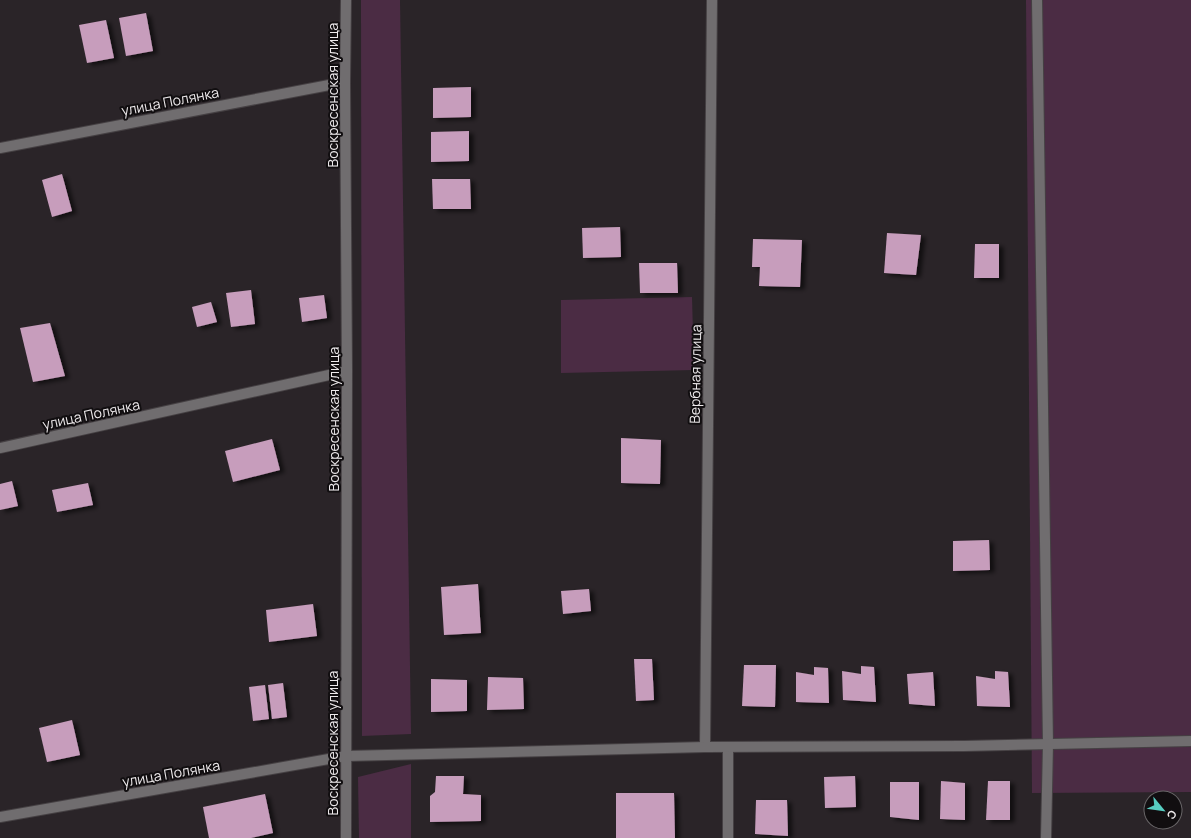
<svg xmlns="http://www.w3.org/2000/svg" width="1191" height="838" font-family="Manrope,sans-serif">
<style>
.green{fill:#4b2c44}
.building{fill:#c79dbc;filter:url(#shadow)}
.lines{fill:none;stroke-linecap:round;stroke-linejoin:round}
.minor-casing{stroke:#454043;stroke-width:12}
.minor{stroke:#706d6f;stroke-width:10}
.labels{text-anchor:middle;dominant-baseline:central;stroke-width:4;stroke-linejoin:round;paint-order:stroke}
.street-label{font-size:14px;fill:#eeeaec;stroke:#110e10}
</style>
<defs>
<filter id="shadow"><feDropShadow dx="4.5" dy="2.5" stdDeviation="2" flood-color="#0009"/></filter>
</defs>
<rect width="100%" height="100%" fill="#2a2428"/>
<g class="green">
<path d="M361,0H400L411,734L362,736Z"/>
<path d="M1026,0H1191V792L1032,793Z"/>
<path d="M692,297L694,370L561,373V300Z"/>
<path d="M411,764V838H359L358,777Z"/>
</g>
<g class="building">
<path d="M146,13L153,51L126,56L119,18Z"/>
<path d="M106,20L114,58L87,63L79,25Z"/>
<path d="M471,87V117L433,118V88Z"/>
<path d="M469,131V161L431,162V132Z"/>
<path d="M62,174L72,211L52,217L42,180Z"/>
<path d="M432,179H470L471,209H433Z"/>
<path d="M620,227L621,257L583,258L582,228Z"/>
<path d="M887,233L921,235L916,275L884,273Z"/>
<path d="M753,239L802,240L800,287L759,286L760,267H752Z"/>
<path d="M975,244H999V278H974Z"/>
<path d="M639,263H677L678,293H640Z"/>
<path d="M251,290L255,324L231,327L226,293Z"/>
<path d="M324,295L327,318L302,322L299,298Z"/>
<path d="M211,302L217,322L197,327L192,307Z"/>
<path d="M50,323L65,376L33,382L20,328Z"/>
<path d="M621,438L661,440L660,484L621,483Z"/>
<path d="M272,439L280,470L233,482L225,451Z"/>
<path d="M12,481L18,506L0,510V484Z"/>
<path d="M88,483L93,505L57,512L52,490Z"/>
<path d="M989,540L990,570L953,571V541Z"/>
<path d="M478,584L481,633L444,635L441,587Z"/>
<path d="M589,589L591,611L563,614L561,591Z"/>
<path d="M313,604L317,636L269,642L266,610Z"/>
<path d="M634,659H652L654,700L636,701Z"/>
<path d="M744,665H776L775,707L742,706Z"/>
<path d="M861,666L874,667L876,702L843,700L842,671L861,674Z"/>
<path d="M814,667L828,668L829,703L796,702V672L814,675Z"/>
<path d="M995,671L1008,672L1010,707L977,706L976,676L995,679Z"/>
<path d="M933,672L935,706L909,704L907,674Z"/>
<path d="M488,677L523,678L524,709L487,710Z"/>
<path d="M431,679L467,680V711L431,712Z"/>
<path d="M283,683L287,717L272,719L268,685Z"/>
<path d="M265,685L269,719L253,721L249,687Z"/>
<path d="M72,720L80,755L47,762L39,728Z"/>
<path d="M436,776H464L463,794L481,795V821L430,822V796L435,792Z"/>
<path d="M855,776L856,807L825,808L824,777Z"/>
<path d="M941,781L965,783V820L940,819Z"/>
<path d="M988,781H1010V820H986Z"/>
<path d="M890,782H919V820L890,817Z"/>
<path d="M616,793H674L675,838H616Z"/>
<path d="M265,794L273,833L251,838H209L203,807Z"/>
<path d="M756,800H787L788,836L755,834Z"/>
</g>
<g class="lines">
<g class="minor-casing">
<g id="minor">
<path d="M1037,0L1048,744L1046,838"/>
<path d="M0,148L345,82"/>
<path d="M0,448L347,371"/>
<path d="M705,747L712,0"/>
<path d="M728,747V838"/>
<path d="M0,817L346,756L705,747L964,746L1191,741"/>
<path d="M346,838L347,371L345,82L346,0"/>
</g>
</g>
<use href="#minor" class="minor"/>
</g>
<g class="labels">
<g class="street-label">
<text transform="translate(332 95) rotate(-90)">Воскресенская улица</text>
<text transform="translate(170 101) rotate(-11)">улица Полянка</text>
<text transform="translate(695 374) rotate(-89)">Вербная улица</text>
<text transform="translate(91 414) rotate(-12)">улица Полянка</text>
<text transform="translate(333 419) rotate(-90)">Воскресенская улица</text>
<text transform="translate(332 743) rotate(-90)">Воскресенская улица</text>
<text transform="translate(171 773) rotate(-10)">улица Полянка</text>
</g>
</g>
<g transform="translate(1163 810) rotate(119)"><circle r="19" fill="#110e10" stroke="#696668"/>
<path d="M0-3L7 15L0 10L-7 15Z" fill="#57cec2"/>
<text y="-6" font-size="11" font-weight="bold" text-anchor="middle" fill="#eeeaec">С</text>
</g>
</svg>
